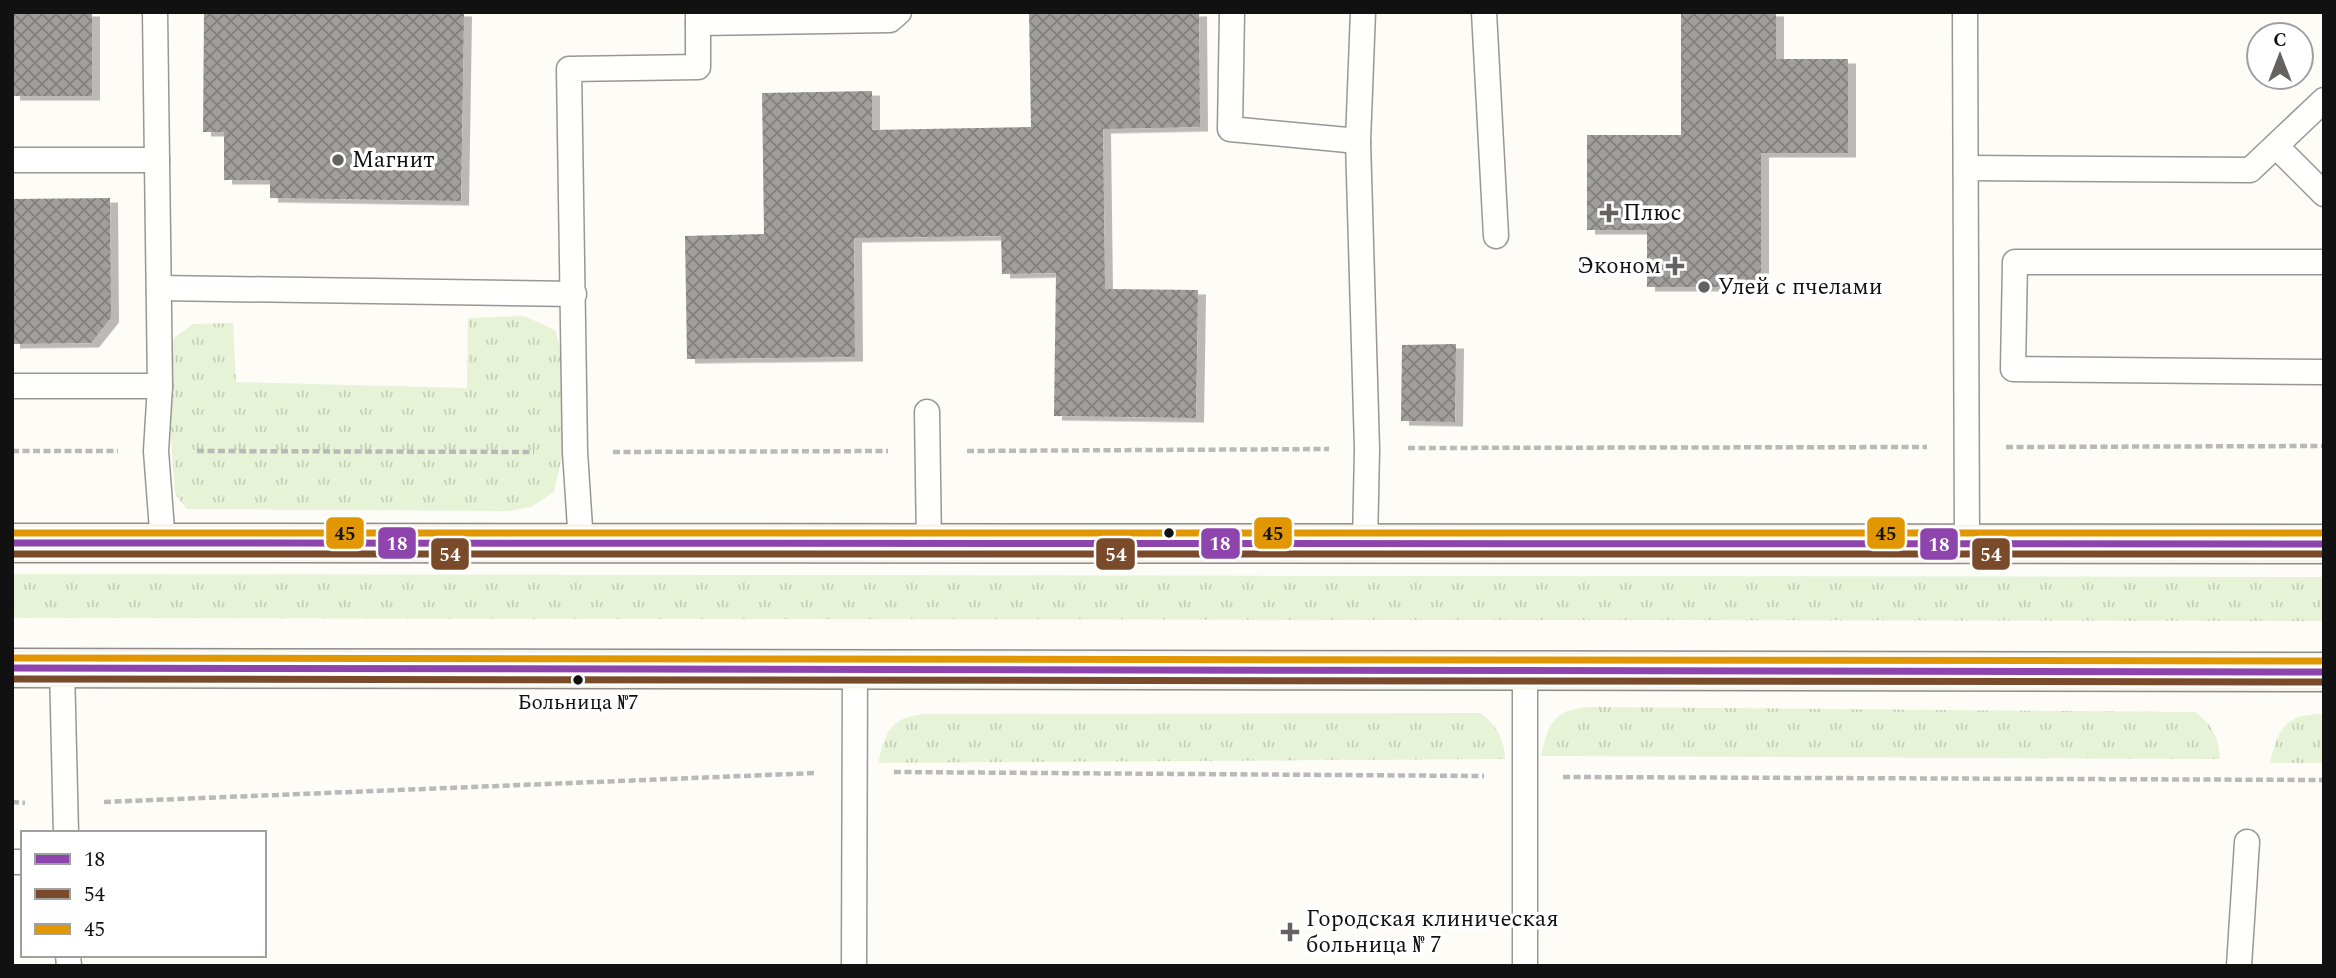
<svg xmlns="http://www.w3.org/2000/svg" width="2336" height="978" font-family="Spectral,serif">
<style>
.grass{fill:url(#grass-tufts)}
.building{fill:url(#building-cross-hatch);filter:url(#shadow)}
.lines{fill:none;stroke-linecap:round;stroke-linejoin:round}
.lane-casing{stroke:#979795;stroke-width:27}
.secondary-casing{stroke:#8e8d8b;stroke-width:41}
.path{stroke:#b9b9b8;stroke-width:4.5;stroke-dasharray:7 3.5;stroke-linecap:butt}
.lane{stroke:#fffffe;stroke-width:24}
.secondary{stroke:#f6f4eb;stroke-width:38}
.bus-1-casing{stroke:#fff;stroke-width:12}
.bus-2-casing{stroke:#fff;stroke-width:12}
.bus-3-casing{stroke:#fff;stroke-width:12}
.bus-1{stroke:#8e44ad;stroke-width:7}
.bus-2{stroke:#7a4b2a;stroke-width:7}
.bus-3{stroke:#e09702;stroke-width:7}
.poi-dot{fill:#646362;stroke:#fff;stroke-width:2.5}
.bus-dot{fill:#111;stroke:#fff;stroke-width:2.5}
.labels{text-anchor:middle;dominant-baseline:central;stroke-width:7;stroke-linejoin:round;paint-order:stroke}
.bus-label{font-size:21px;fill:#111;stroke:#fff}
.poi-label{font-size:23px;fill:#111;stroke:#fff;text-anchor:start}
.line-badge{stroke:#fff;stroke-width:2.5}
.badge-label{font-size:19px;text-anchor:middle;font-weight:bold;fill:#fff}
.pale-badge-label{font-size:19px;text-anchor:middle;font-weight:bold;fill:#111}
</style>
<defs>
<pattern id="grass-tufts" width="24" height="20" patternUnits="userSpaceOnUse" patternTransform="scale(1.75)"><rect width="24" height="20" fill="#e7f3d7"/><path d="M3 7l-1-3M5 7V3M7 7l1-3M15 17l-1-3M17 17v-4M19 17l1-3" fill="none" stroke="#c5cfb8"/></pattern>
<pattern id="building-cross-hatch" width="8" height="8" patternUnits="userSpaceOnUse" patternTransform="scale(1.75)"><rect width="8" height="8" fill="#a19f9c"/><path d="M0 0l8 8M0 8l8-8" fill="none" stroke="#82807e"/></pattern>
<filter id="shadow"><feDropShadow dx="8" dy="4.5" stdDeviation="0" flood-color="#0004"/></filter>
</defs>
<rect width="100%" height="100%" fill="#fdfcf7"/>
<g class="grass">
<path d="M524,316L555,330L569,377L566,438L554,492L531,507L508,511L187,509L175,494L168,395V370L174,338L193,324L233,323L236,382L467,388L468,318Z"/>
<path d="M12,574L2324,577V621L12,618Z"/>
<path d="M1590,707L2195,712C2212,724 2219,738 2220,759L1541,756C1548,723 1554,710 1590,707Z"/>
<path d="M1480,713C1497,725 1504,739 1505,759L878,763C886,729 891,717 927,714Z"/>
<path d="M2324,714V763H2270C2278,728 2285,714 2324,714Z"/>
</g>
<g class="building">
<rect x="12" y="12" width="80" height="84"/>
<path d="M204,12H464L461,201L270,198V180H224V132H203Z"/>
<path d="M1029,12H1199L1200,127L1103,129L1105,289L1198,290L1196,418L1054,416L1056,273L1002,274L1001,236L854,238L855,357L687,359L685,236L764,234L762,93L872,91V130L1031,127Z"/>
<path d="M1681,12H1776V59H1848V153H1761V287H1647V230H1587V135H1681Z"/>
<path d="M110,198L111,318L91,343L12,344V199Z"/>
<path d="M1456,344L1455,422L1401,421L1402,345Z"/>
</g>
<g class="lines">
<g class="lane-casing">
<g id="lane">
<path d="M155,12L160,386L156,451L163,543"/>
<path d="M1232,12L1230,129L1358,141"/>
<path d="M1363,12L1358,141L1367,449L1365,544"/>
<path d="M1484,12L1496,236"/>
<path d="M1965,12L1967,544"/>
<path d="M698,23L890,20L899,12"/>
<path d="M2276,146L2324,194"/>
<path d="M12,160H157"/>
<path d="M1966,168L2250,170L2324,100"/>
<path d="M2324,262H2015L2013,369L2324,372"/>
<path d="M159,288L574,294"/>
<path d="M12,386H160"/>
<path d="M927,412L929,544"/>
<path d="M581,543L575,452L569,69L698,67V12"/>
<path d="M62,668L66,833"/>
<path d="M1525,671V966"/>
<path d="M12,862H23"/>
<path d="M68,955L69,966"/>
<path d="M854,966L855,669"/>
<path d="M2239,966L2247,842"/>
</g>
</g>
<g class="secondary-casing">
<g id="secondary">
<path d="M12,543L2324,544"/>
<path d="M12,668L2324,672"/>
</g>
</g>
<g class="path">
<path d="M2006,447L2324,446"/>
<path d="M1408,448L1927,447"/>
<path d="M12,451H118"/>
<path d="M197,451L534,452"/>
<path d="M967,451L1329,449"/>
<path d="M613,452L888,451"/>
<path d="M894,772L1484,776"/>
<path d="M1563,777L2324,780"/>
<path d="M12,802L25,803"/>
<path d="M104,802L816,773"/>
</g>
<use href="#lane" class="lane"/>
<use href="#secondary" class="secondary"/>
<g class="bus-1-casing">
<g id="bus-1">
<path d="M12,543L2324,544"/>
<path d="M12,668L2324,672"/>
</g>
</g>
<g class="bus-2-casing">
<g id="bus-2">
<path d="M12,554H2324"/>
<path d="M12,679L2324,682"/>
</g>
</g>
<g class="bus-3-casing">
<g id="bus-3">
<path d="M12,533H2324"/>
<path d="M12,658L2324,661"/>
</g>
</g>
<use href="#bus-1" class="bus-1"/>
<use href="#bus-2" class="bus-2"/>
<use href="#bus-3" class="bus-3"/>
</g>
<g class="poi-dot">
<circle cx="338" cy="160" r="7"/>
<path d="M1605.5 202.5h7v7h7v7h-7v7h-7v-7h-7v-7h7z"/>
<path d="M1671.5 255.5h7v7h7v7h-7v7h-7v-7h-7v-7h7z"/>
<circle cx="1704" cy="287" r="7"/>
<path d="M1286.5 921.5h7v7h7v7h-7v7h-7v-7h-7v-7h7z"/>
</g>
<g class="bus-dot">
<circle cx="1169" cy="533" r="6"/>
<circle cx="578" cy="680" r="6"/>
</g>
<g class="labels">
<g class="bus-label">
<text x="578" y="703">Больница №7</text>
</g>
<g class="poi-label">
<text x="352" y="160">Магнит</text>
<text x="1623" y="213">Плюс</text>
<text x="1661" y="266" text-anchor="end">Эконом</text>
<text x="1718" y="287">Улей с пчелами</text>
<text x="1306" y="919">Городская клиническая<tspan x="1306" dy="26">больница № 7</tspan></text>
</g>
</g>
<g class="line-badge">
<rect x="325" y="516" width="40" height="34" rx="7" fill="#e09702"/>
<rect x="1253" y="516" width="40" height="34" rx="7" fill="#e09702"/>
<rect x="1866" y="516" width="40" height="34" rx="7" fill="#e09702"/>
<rect x="377" y="526" width="40" height="34" rx="7" fill="#8e44ad"/>
<rect x="1200" y="527" width="41" height="33" rx="7" fill="#8e44ad"/>
<rect x="1919" y="527" width="40" height="34" rx="7" fill="#8e44ad"/>
<rect x="430" y="537" width="40" height="34" rx="7" fill="#7a4b2a"/>
<rect x="1095" y="537" width="41" height="34" rx="7" fill="#7a4b2a"/>
<rect x="1971" y="537" width="40" height="34" rx="7" fill="#7a4b2a"/>
</g>
<g class="badge-label">
<text x="397" y="550">18</text>
<text x="1220" y="550">18</text>
<text x="1939" y="551">18</text>
<text x="450" y="561">54</text>
<text x="1116" y="561">54</text>
<text x="1991" y="561">54</text>
</g>
<g class="pale-badge-label">
<text x="345" y="540">45</text>
<text x="1273" y="540">45</text>
<text x="1886" y="540">45</text>
</g>
<rect width="2336" height="978" fill="none" stroke="#111111" stroke-width="28"/>
<rect x="21" y="831" width="245" height="126" fill="#ffffff" stroke="#a0a0a0" stroke-width="2"/>
<rect x="35" y="854" width="35" height="10" fill="#8e44ad" stroke="#a0a0a0" stroke-width="2"/>
<text x="84" y="866" font-size="21" fill="#111111">18</text>
<rect x="35" y="889" width="35" height="10" fill="#7a4b2a" stroke="#a0a0a0" stroke-width="2"/>
<text x="84" y="901" font-size="21" fill="#111111">54</text>
<rect x="35" y="924" width="35" height="10" fill="#e09702" stroke="#a0a0a0" stroke-width="2"/>
<text x="84" y="936" font-size="21" fill="#111111">45</text>
<g transform="translate(2280 56)"><circle r="33" fill="#ffffff" stroke="#a0a0a0" stroke-width="2"/>
<path d="M0-5L12 26L0 18L-12 26Z" fill="#646362"/>
<text y="-10" font-size="19" font-weight="bold" text-anchor="middle" fill="#111111">С</text>
</g>
</svg>
